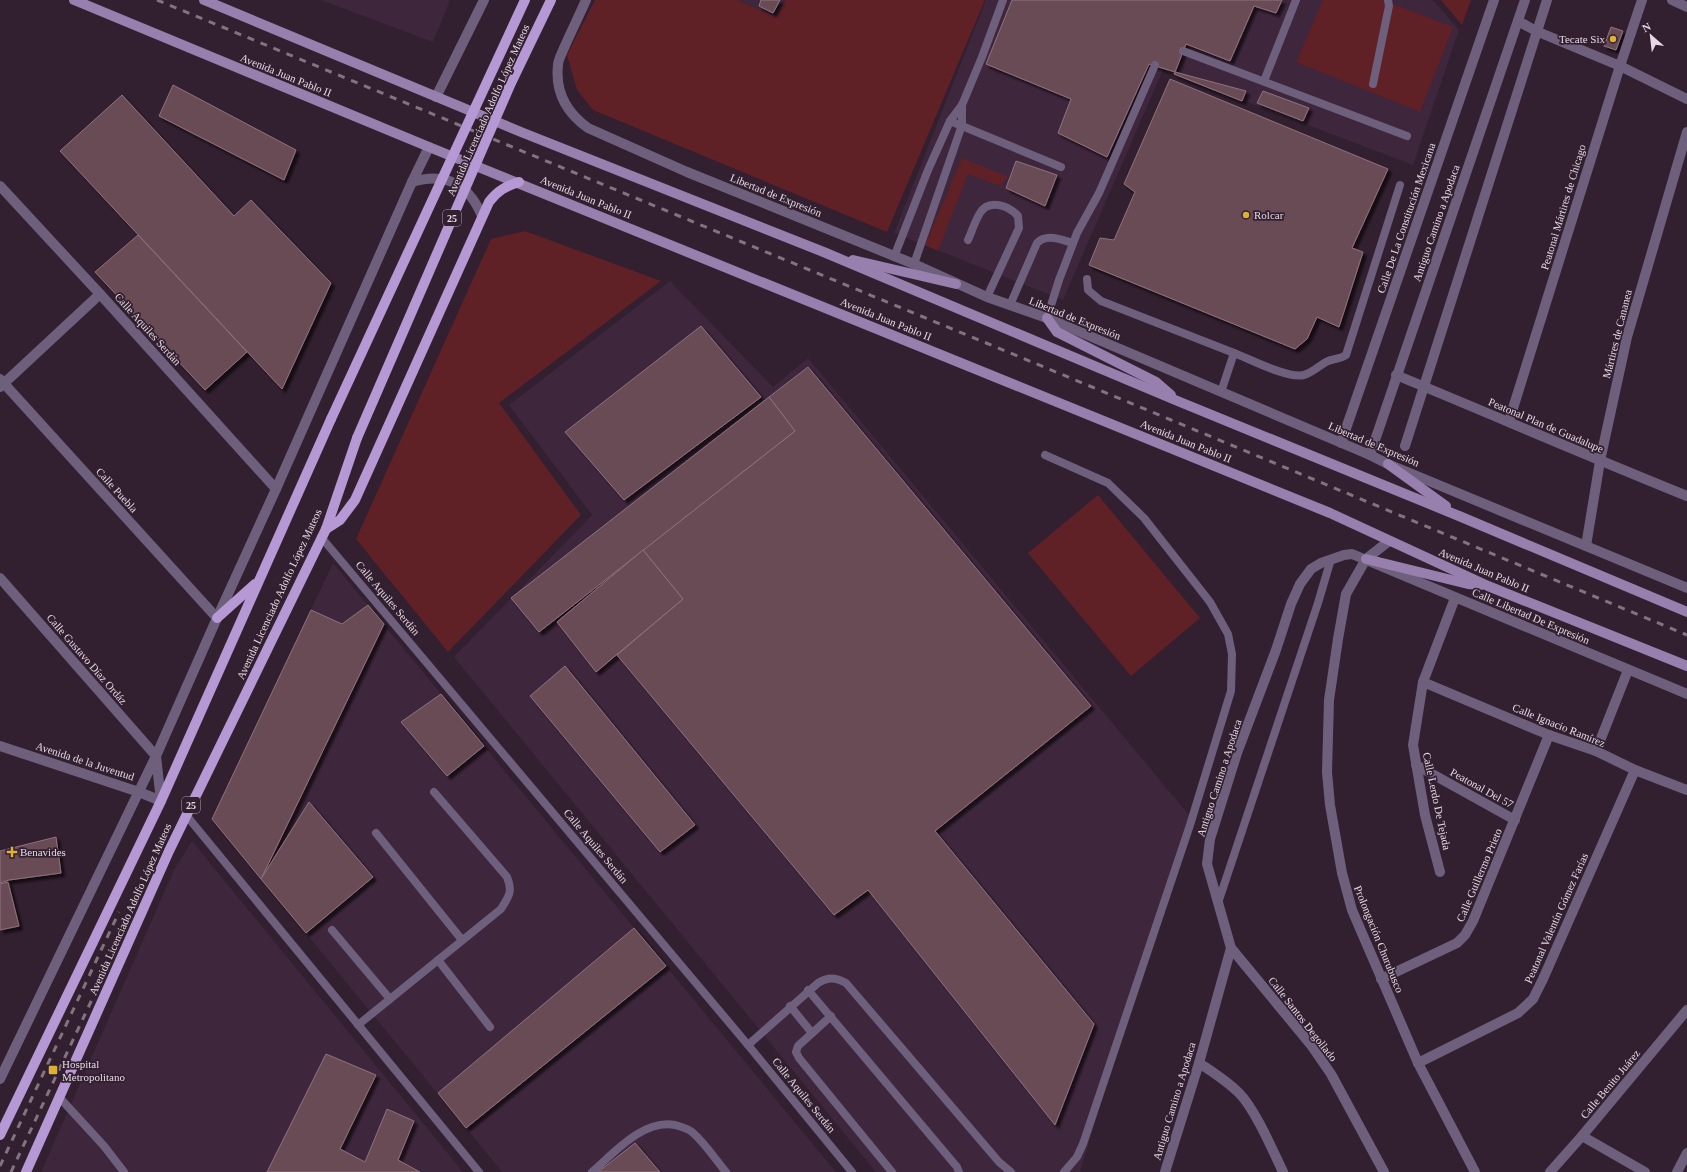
<svg xmlns="http://www.w3.org/2000/svg" width="1687" height="1172" font-family="Georgia,serif">
<style>
.built{fill:#3e263c}
.green{fill:#5f2026}
.building{fill:#694c57;stroke:#90717d;filter:url(#shadow)}
.lines{fill:none;stroke-linecap:round;stroke-linejoin:round}
.service{stroke:#6e607d;stroke-width:8}
.pedestrian{stroke:#6e607d;stroke-width:10}
.minor{stroke:#6e607d;stroke-width:10}
.tertiary{stroke:#6e607d;stroke-width:10}
.secondary{stroke:#977fae;stroke-width:10}
.primary{stroke:#b698d4;stroke-width:10}
.rail{stroke:#837381;stroke-width:3;stroke-dasharray:7 7;stroke-linecap:butt}
.primary-bridge{stroke:#b698d4;stroke-width:10}
.poi-dot{fill:#ddb133;stroke:#321f30;stroke-width:1.5}
.labels{text-anchor:middle;dominant-baseline:central;stroke-width:3.5;stroke-linejoin:round;paint-order:stroke}
.shield{fill:#321f30;stroke:#b0a1ae;stroke-width:1}
.shield-label{font-size:10px;font-weight:bold;fill:#e6d9e4}
.poi-label{font-size:11px;fill:#e6d9e4;stroke:#321f30;text-anchor:start}
.street-label{font-size:11px;fill:#e6d9e4;stroke:#321f30}
</style>
<defs>
<filter id="shadow"><feDropShadow dx="3.5" dy="3.5" stdDeviation="1" flood-color="#0009"/></filter>
</defs>
<rect width="100%" height="100%" fill="#321f30"/>
<g class="built">
<path d="M321,0H450L433,42Z"/>
<path d="M738,0H785L776,17Z"/>
<path d="M986,0H1433L1459,30L1413,165L1163,70L1063,300L894,233Z"/>
<path d="M670,281L773,387L808,358L1189,815L1080,1172H876L454,657L592,515L509,405Z"/>
<path d="M333,563L836,1172H502L212,819Z"/>
<path d="M192,841L463,1172H41L174,870Z"/>
</g>
<g class="green">
<path d="M595,0H738L776,17L785,0H985L887,232L593,110L577,90L567,55Z"/>
<path d="M1323,0H1383L1453,27L1420,112L1296,62Z"/>
<path d="M1441,0H1471L1462,25Z"/>
<path d="M962,158L1007,176L1001,186L968,174L938,251L925,245Z"/>
<path d="M525,231L661,281L499,403L581,515L448,652L356,539L491,239Z"/>
<path d="M1098,495L1200,618L1131,676L1028,553Z"/>
</g>
<g class="building">
<path d="M761,0H780L773,13L759,6Z"/>
<path d="M1012,0H1282L1276,13L1254,6L1230,61L1186,44L1175,72L1149,64L1107,157L1058,133L1071,99L986,64Z"/>
<path d="M1611,27L1623,31L1616,50L1604,46Z"/>
<path d="M1175,72L1246,91L1242,101L1174,74Z"/>
<path d="M1170,79L1388,169L1352,248L1363,252L1339,327L1317,317L1307,339L1295,349L1089,265L1100,238L1114,240L1135,192L1124,184Z"/>
<path d="M173,85L296,150L284,180L159,116Z"/>
<path d="M1263,91L1309,108L1303,121L1257,103Z"/>
<path d="M122,95L234,216L251,200L331,283L282,389L60,151Z"/>
<path d="M1016,161L1057,175L1045,206L1006,188Z"/>
<path d="M138,235L247,352L205,390L95,272Z"/>
<path d="M701,326L761,397L624,500L565,432Z"/>
<path d="M808,367L1091,706L935,831L1094,1024L1055,1125L868,890L834,915L617,655L683,599L643,550L795,431L769,397Z"/>
<path d="M769,397L795,431L539,632L511,598Z"/>
<path d="M643,550L683,599L596,672L557,622Z"/>
<path d="M368,605L384,624L261,879L212,819L311,610L342,624Z"/>
<path d="M565,666L695,825L660,852L530,696Z"/>
<path d="M441,694L484,746L447,776L401,722Z"/>
<path d="M309,802L373,877L306,933L261,879Z"/>
<path d="M56,837L61,873L9,880L0,883V851Z"/>
<path d="M8,882L19,926L0,930V884Z"/>
<path d="M634,928L666,966L466,1128L438,1093Z"/>
<path d="M326,1054L376,1075L340,1149L365,1162L387,1109L414,1121L398,1160L420,1172H267Z"/>
<path d="M635,1143L660,1172H598Z"/>
</g>
<g class="lines">
<g class="service">
<path d="M1183,51L1407,136"/>
<path d="M1264,81L1296,0"/>
<path d="M1373,84L1389,6L1388,0"/>
<path d="M950,121L1061,167"/>
<path d="M968,240C972,231 975,221 980,213C989,198 1009,206 1018,216L1019,228L987,297"/>
<path d="M894,257L928,170L950,121L962,105L982,57L1003,0"/>
<path d="M914,264L962,125V105"/>
<path d="M1087,279L1088,290L1101,301L1234,353L1221,392"/>
<path d="M1010,305L1037,243C1047,233 1061,240 1073,243"/>
<path d="M1047,318L1059,280L1077,233L1099,193L1155,65"/>
<path d="M1234,353C1250,359 1288,379 1304,375C1312,373 1319,366 1326,362C1333,358 1339,360 1346,355L1400,185"/>
<path d="M1045,455L1108,483L1144,518L1210,602L1228,634L1232,654L1231,691L1190,825L1083,1144L1077,1157L1064,1172"/>
<path d="M321,537L748,1045L852,1172"/>
<path d="M186,815L479,1172"/>
<path d="M376,833L462,940"/>
<path d="M1218,903L1318,603L1331,559"/>
<path d="M332,930L390,999"/>
<path d="M438,960L490,1027"/>
<path d="M808,990L957,1167L959,1172"/>
<path d="M790,1006L812,1033"/>
<path d="M831,1016L798,1046L796,1052L799,1058L892,1172"/>
<path d="M358,1025L501,909C509,896 513,892 507,877L434,792"/>
<path d="M748,1045L818,983C828,977 835,977 846,983L999,1162L1011,1172"/>
<path d="M59,1097L104,1146L124,1172"/>
<path d="M592,1172C614,1153 643,1119 675,1125C681,1127 687,1128 692,1132C705,1143 715,1159 726,1172"/>
</g>
<path class="pedestrian" d="M1672,0L1687,7"/>
<g class="minor">
<path d="M1518,21L1536,31L1620,66L1687,99"/>
<path d="M0,186L100,294L276,489"/>
<path d="M1396,375C1493,415 1590,457 1687,496"/>
<path d="M0,379L217,618"/>
<path d="M0,387L100,294"/>
<path d="M1509,421L1620,66L1642,0"/>
<path d="M1341,443L1494,0"/>
<path d="M1405,446L1547,0"/>
<path d="M1370,455L1525,0"/>
<path d="M1389,541L1366,559L1346,594L1338,639L1329,700L1327,772L1330,805L1342,873L1352,910L1418,1063L1475,1172"/>
<path d="M1586,546L1600,461L1627,337L1687,132"/>
<path d="M0,578L156,756L161,801L139,792L0,746"/>
<path d="M1423,682L1549,735L1596,751L1635,770L1687,790"/>
<path d="M1596,751L1628,670"/>
<path d="M1416,765L1515,820"/>
<path d="M1440,872L1425,815L1413,745L1423,682L1455,598"/>
<path d="M1231,948L1311,1045L1331,1074L1384,1172"/>
<path d="M1381,979L1457,943L1465,935L1473,921L1549,735"/>
<path d="M1199,1063C1213,1072 1227,1081 1239,1093C1255,1109 1273,1151 1283,1172"/>
<path d="M1418,1063L1518,1013L1533,999L1543,979L1635,770"/>
<path d="M1582,1136L1645,1172"/>
<path d="M1165,1172L1199,1063L1231,948L1207,864L1210,839L1237,753L1276,650L1291,604L1300,584L1311,569L1321,563L1344,555L1352,554L1687,694"/>
<path d="M1550,1172L1582,1136L1687,1010"/>
<path d="M1677,1172L1687,1153"/>
</g>
<g class="tertiary">
<path d="M586,0C579,16 571,32 564,48C562,53 558,60 558,65C555,92 567,113 588,128L687,172L914,264L987,297L1047,318L1370,455L1388,464L1687,588"/>
<path d="M436,97L484,0"/>
<path d="M412,182C446,172 468,183 482,216"/>
<path d="M0,1079L156,756L217,618L276,489L412,182L429,147"/>
</g>
<g class="secondary">
<path d="M74,0L429,147L1330,513L1488,586L1687,666"/>
<path d="M204,0L521,132L826,253L1180,402L1459,516L1687,612"/>
<path d="M853,260L956,284"/>
<path d="M1047,318L1057,332L1156,382L1171,395"/>
<path d="M1388,464L1446,506"/>
<path d="M1366,559L1468,584L1481,585"/>
</g>
<g class="primary">
<path d="M326,529L340,520L355,500L489,202C497,191 506,186 519,182"/>
<path d="M217,618L255,584"/>
<path d="M0,1135L161,801L331,419"/>
<path d="M26,1172L169,851L326,529L357,438"/>
</g>
<g class="rail">
<path d="M157,0L1020,357L1687,635"/>
<path d="M0,1166L119,912"/>
<path d="M11,1172L126,927"/>
</g>
<g class="primary-bridge">
<path d="M331,419L525,0"/>
<path d="M357,438L511,83L551,0"/>
</g>
</g>
<g class="poi-dot">
<circle cx="1613" cy="39" r="4"/>
<circle cx="1246" cy="215" r="4"/>
<path d="M10 846h4v4h4v4h-4v4h-4v-4h-4v-4h4z"/>
<rect x="48" y="1065" width="10" height="10" rx="2"/>
</g>
<g class="labels">
<g class="shield">
<rect x="443" y="210" width="18" height="16" rx="3"/>
<rect x="182" y="797" width="18" height="16" rx="3"/>
</g>
<g class="shield-label">
<text x="452" y="218">25</text>
<text x="191" y="805">25</text>
</g>
<g class="poi-label">
<text x="1605" y="39" text-anchor="end">Tecate Six</text>
<text x="1254" y="215">Rolcar</text>
<text x="20" y="852">Benavides</text>
<text x="62" y="1064">Hospital<tspan x="62" dy="13">Metropolitano</tspan></text>
</g>
<g class="street-label">
<text transform="translate(286 75) rotate(22)">Avenida Juan Pablo II</text>
<text transform="translate(488 110) rotate(-66)">Avenida Licenciado Adolfo López Mateos</text>
<text transform="translate(776 195) rotate(22)">Libertad de Expresión</text>
<text transform="translate(586 197) rotate(22)">Avenida Juan Pablo II</text>
<text transform="translate(1563 207) rotate(-73)">Peatonal Mártires de Chicago</text>
<text transform="translate(1406 218) rotate(-71)">Calle De La Constitución Mexicana</text>
<text transform="translate(1436 223) rotate(-71)">Antiguo Camino a Apodaca</text>
<text transform="translate(1075 318) rotate(22)">Libertad de Expresión</text>
<text transform="translate(886 319) rotate(22)">Avenida Juan Pablo II</text>
<text transform="translate(148 329) rotate(48)">Calle Aquiles Serdán</text>
<text transform="translate(1617 334) rotate(-76)">Mártires de Cananea</text>
<text transform="translate(1546 425) rotate(23)">Peatonal Plan de Guadalupe</text>
<text transform="translate(1186 441) rotate(22)">Avenida Juan Pablo II</text>
<text transform="translate(1374 444) rotate(23)">Libertad de Expresión</text>
<text transform="translate(117 490) rotate(48)">Calle Puebla</text>
<text transform="translate(1484 570) rotate(23)">Avenida Juan Pablo II</text>
<text transform="translate(279 594) rotate(-65)">Avenida Licenciado Adolfo López Mateos</text>
<text transform="translate(388 598) rotate(50)">Calle Aquiles Serdán</text>
<text transform="translate(1531 616) rotate(23)">Calle Libertad De Expresión</text>
<text transform="translate(87 659) rotate(49)">Calle Gustavo Díaz Ordáz</text>
<text transform="translate(1559 725) rotate(22)">Calle Ignacio Ramírez</text>
<text transform="translate(85 761) rotate(18)">Avenida de la Juventud</text>
<text transform="translate(1219 778) rotate(-72)">Antiguo Camino a Apodaca</text>
<text transform="translate(1482 788) rotate(29)">Peatonal Del 57</text>
<text transform="translate(1437 801) rotate(78)">Calle Lerdo De Tejada</text>
<text transform="translate(596 846) rotate(50)">Calle Aquiles Serdán</text>
<text transform="translate(1479 875) rotate(-67)">Calle Guillermo Prieto</text>
<text transform="translate(130 909) rotate(-66)">Avenida Licenciado Adolfo López Mateos</text>
<text transform="translate(1556 918) rotate(-66)">Peatonal Valentín Gómez Farías</text>
<text transform="translate(1379 939) rotate(68)">Prolongación Churubusco</text>
<text transform="translate(1303 1019) rotate(52)">Calle Santos Degollado</text>
<text transform="translate(1610 1084) rotate(-50)">Calle Benito Juárez</text>
<text transform="translate(804 1095) rotate(51)">Calle Aquiles Serdán</text>
<text transform="translate(1174 1101) rotate(-73)">Antiguo Camino a Apodaca</text>
</g>
</g>
<g transform="translate(1651 36) rotate(332)" stroke="#321f30" stroke-width="3" paint-order="stroke">
<path d="M0-3L7 15L0 10L-7 15Z" fill="#e6d9e4"/>
<text y="-6" font-size="11" font-weight="bold" text-anchor="middle" fill="#e6d9e4">N</text>
</g>
</svg>
